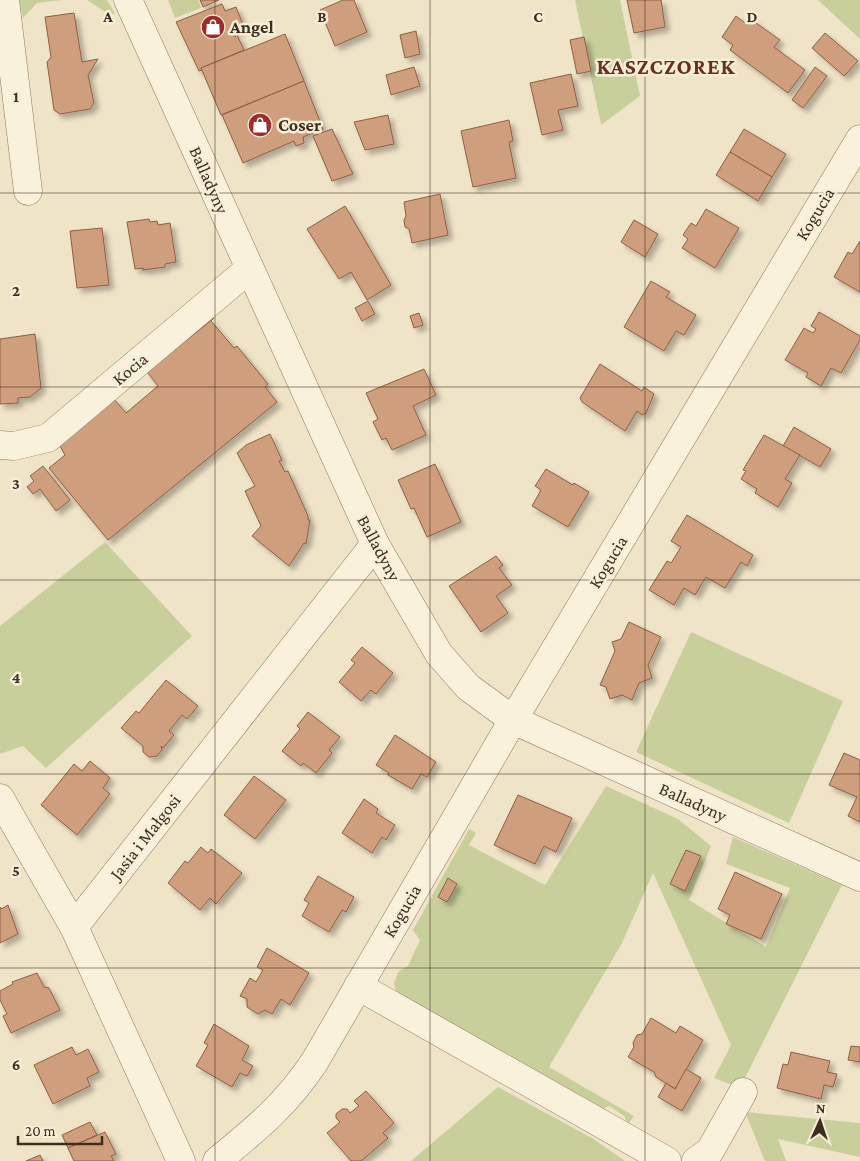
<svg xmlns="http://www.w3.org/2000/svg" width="860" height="1161" font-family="'Crimson Pro',serif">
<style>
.green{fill:#c9cf9b}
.building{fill:#cf9f7d;stroke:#8d5f41;filter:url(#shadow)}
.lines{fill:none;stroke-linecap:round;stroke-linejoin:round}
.minor-casing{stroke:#8d765c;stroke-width:29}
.minor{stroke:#faf1dc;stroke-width:28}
.grid{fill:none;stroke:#3d2e20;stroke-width:1;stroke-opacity:0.55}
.labels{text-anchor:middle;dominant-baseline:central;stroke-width:5;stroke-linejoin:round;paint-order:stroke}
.poi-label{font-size:18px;font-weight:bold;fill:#3d2e20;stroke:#f7eed8;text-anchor:start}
.street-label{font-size:18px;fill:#3d2e20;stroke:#f7eed8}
.district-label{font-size:22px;font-weight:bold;letter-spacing:1px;fill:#6b2e1e;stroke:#f7eed8}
.grid-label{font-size:16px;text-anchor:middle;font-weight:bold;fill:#3d2e20;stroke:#f7eed8;stroke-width:5;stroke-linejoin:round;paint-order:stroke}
</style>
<defs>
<filter id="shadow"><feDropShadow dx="4.5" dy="4.5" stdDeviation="2.5" flood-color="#0004"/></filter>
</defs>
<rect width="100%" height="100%" fill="#f0e4c8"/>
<g class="green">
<path d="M19,0H63L37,3L23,18Z"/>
<path d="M87,0H107L115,13L110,15Z"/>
<path d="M168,0H198L201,8L175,18Z"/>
<path d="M575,0H620L640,96L601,125Z"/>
<path d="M818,0H860V39Z"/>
<path d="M105,542L192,636L46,768L23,746L0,754V626Z"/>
<path d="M691,632L843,701L789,823L636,752Z"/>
<path d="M606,786L678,819L711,846L689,900L766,947L790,888L726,864L733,837L842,885L740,1088L714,1078L731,1045L653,873L621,945L549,1067L634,1116L628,1124L624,1116L609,1106L602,1109L398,996L394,984L398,972L408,966L420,940L413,930L469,829L476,833L469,845L545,885Z"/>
<path d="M498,1087L592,1138L625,1161H411Z"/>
<path d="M745,1112L860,1123V1157L778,1139L786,1161H765Z"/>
</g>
<g class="building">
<path d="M200,0H219L203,7Z"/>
<path d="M343,0H354L367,32L335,46L320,10Z"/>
<path d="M627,0H661L665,27L634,33Z"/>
<path d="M222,4L225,11L236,7L244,27L233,32L235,37L237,35L244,50L201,68L202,70L199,71L176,22Z"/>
<path d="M74,13L82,62L98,59L88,75L94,103L90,109L60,114L54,110L47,62L51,57L45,17Z"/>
<path d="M736,16L748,25L752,20L780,40L774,47L805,70L788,93L730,50L733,45L722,37Z"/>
<path d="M416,31L420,54L405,58L400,35Z"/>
<path d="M825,33L858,61L844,76L812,48Z"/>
<path d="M285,34L304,81L221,115L201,68Z"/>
<path d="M584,37L591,71L577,74L570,40Z"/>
<path d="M414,67L420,86L391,95L386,75Z"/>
<path d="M815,67L827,76L803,108L792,100Z"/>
<path d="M571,74L578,106L558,110L563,130L542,135L530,83Z"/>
<path d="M304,81L323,129L303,137L304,143L296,146L294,141L243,163L222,115Z"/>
<path d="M388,115L394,144L365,150L354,122Z"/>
<path d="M509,120L513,141L509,142L516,178L473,187L461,131Z"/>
<path d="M332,129L353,174L332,181L313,136Z"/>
<path d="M744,129L786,154L772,177L730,152Z"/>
<path d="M730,152L772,177L758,201L716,175Z"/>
<path d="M440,194L448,235L412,243L409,229L405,227L404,220L406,216L404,202Z"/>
<path d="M345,206L391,285L367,300L351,272L339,279L307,229Z"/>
<path d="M706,209L739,228L715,268L682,248L688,239L683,235L691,223L696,226Z"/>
<path d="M149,219L150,222L157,221L158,225L170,223L176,262L165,264V267L143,270V268L135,269L127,222Z"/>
<path d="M634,220L658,234L645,257L621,242Z"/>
<path d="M102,228L109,285L77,288L70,231Z"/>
<path d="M860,241V292L834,277L848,252L852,254Z"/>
<path d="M651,281L670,292L666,297L696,315L684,335L676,331L664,351L624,327Z"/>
<path d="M368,301L375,314L362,321L355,308Z"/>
<path d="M819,312L860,336V340L841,373L831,368L821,386L806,377L808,373L785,360L804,328L813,333L816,329L811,326Z"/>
<path d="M419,313L423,325L414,328L410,316Z"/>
<path d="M214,318L211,321L234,348L237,346L268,384L265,387L277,402L108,540L49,468L65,455L60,446L114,399L126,413L158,386L147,372Z"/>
<path d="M35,334L41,388L30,397L18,398V403L0,404V339Z"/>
<path d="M600,364L642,391L644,387L654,394L646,413L642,415L637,411L625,431L582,402L580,398Z"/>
<path d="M424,369L436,395L413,406L426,435L392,450L386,438L382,440L373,422L378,419L366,393Z"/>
<path d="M794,427L831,449L820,467L783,446Z"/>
<path d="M270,434L282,460L279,461L285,472L288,471L308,516V520H310L306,544L304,543L289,566L252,536L261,526L245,491L255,486L237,453L246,445Z"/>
<path d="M764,435L800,455L785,479L792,483L778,507L755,493L757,489L741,479L746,471L743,470Z"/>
<path d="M435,464L461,522L427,537L414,508L411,509L398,480Z"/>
<path d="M43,466L70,500L56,511L40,489L33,494L27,487L34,481L30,476Z"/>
<path d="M546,469L573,485L574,483L589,492L568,527L532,506L541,490L535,486Z"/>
<path d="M687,515L753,555L747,566L741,562L725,588L706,577L695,595L684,588L674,605L649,590L667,561L671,563L681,547L671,541Z"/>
<path d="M496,556L503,565L499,568L512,585L496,596L508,613L481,632L449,586Z"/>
<path d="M629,622L661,637L648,665L652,678L639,683L632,700L622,695L610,699L606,687L600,685L615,651L612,642L621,639Z"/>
<path d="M362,647L393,673L376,694L371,690L361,701L339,682L355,663L351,660Z"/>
<path d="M166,680L198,706L187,719L182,715L169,731L174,735L163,748L161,746L162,750L157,756L149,757L143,752V746L121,728L136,711L139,713Z"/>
<path d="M308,712L340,737L329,750L332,753L316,773L303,763L301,766L282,751L300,729L297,726Z"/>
<path d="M395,735L436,762L427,777L421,774L412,789L388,775L389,773L376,765Z"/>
<path d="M844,753L860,760V822L848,816L857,797L829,785Z"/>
<path d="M90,761L110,778L103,788L110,794L77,835L41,805L74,764L82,771Z"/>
<path d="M254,776L286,800L255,839L224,815Z"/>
<path d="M518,795L572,818L556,852L544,846L535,864L494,845Z"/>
<path d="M364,799L378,809L376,813L395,825L386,840L382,837L372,853L342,833Z"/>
<path d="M201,847L208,853L211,849L242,873L216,904L210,898L200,910L168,883L185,861L188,863Z"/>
<path d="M686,850L701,856L685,891L670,884Z"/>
<path d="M735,872L782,894L761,939L726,924L730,915L718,909Z"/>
<path d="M318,876L354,897L346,912L342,910L329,932L302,916L309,903L304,900Z"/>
<path d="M448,878L457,884L447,902L438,897Z"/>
<path d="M8,905L18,934L0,943V907L1,909Z"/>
<path d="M267,948L309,973L290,1005L281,999L272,1014L265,1010L258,1014L247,1007V999L240,996L250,978L256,982L263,970L257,967Z"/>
<path d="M37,973L44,987L49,988L60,1010L11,1033L3,1016L7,1014L0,1000V991L13,984L12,982Z"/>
<path d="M651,1018L676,1033L680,1026L703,1040L675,1089L656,1077L654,1072L628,1057L634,1047L633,1043L637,1035L642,1034Z"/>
<path d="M214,1024L249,1046L242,1060L253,1066L247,1076L240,1073L232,1087L196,1066L208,1045L204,1043Z"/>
<path d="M851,1046L860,1047V1062L848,1060Z"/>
<path d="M72,1047L76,1055L88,1049L99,1072L87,1078L90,1086L53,1104L34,1065Z"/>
<path d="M791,1052L830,1061L827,1072L837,1074L833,1087L824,1085L821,1099L777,1088L783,1064L788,1065Z"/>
<path d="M686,1069L701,1078L682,1111L658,1097L666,1083L675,1089Z"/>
<path d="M366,1091L394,1123L383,1133L388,1138L361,1161H351L327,1133L340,1122L336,1118V1114L342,1109H347L350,1113L359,1106L354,1101Z"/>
<path d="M90,1122L97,1135L68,1148L62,1135Z"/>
<path d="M105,1132L116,1154L111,1156L114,1161H74L68,1148Z"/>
<path d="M40,1155L43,1161H26Z"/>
</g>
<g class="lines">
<g class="minor-casing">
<g id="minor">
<path d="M5,0L28,191"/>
<path d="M128,0L375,544L439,654L468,687L513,720L860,877"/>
<path d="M0,445L14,446L48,438L249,269"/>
<path d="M0,798L74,927L181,1161"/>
<path d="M74,927L375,544"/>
<path d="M358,986L667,1161"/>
<path d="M217,1161C256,1129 287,1104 315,1061L513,720L860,139"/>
<path d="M696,1161L710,1151L743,1092"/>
</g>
</g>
<use href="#minor" class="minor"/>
</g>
<path class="grid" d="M215,0V1161M430,0V1161M645,0V1161M0,193H860M0,387H860M0,580H860M0,774H860M0,968H860"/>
<defs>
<g id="shop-disc" transform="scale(1.25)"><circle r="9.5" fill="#9e2a2b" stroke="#f7eed8"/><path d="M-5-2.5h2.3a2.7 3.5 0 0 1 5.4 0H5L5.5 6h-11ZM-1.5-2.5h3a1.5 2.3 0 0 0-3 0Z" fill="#fff"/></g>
</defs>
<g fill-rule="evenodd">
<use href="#shop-disc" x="213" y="27"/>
<use href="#shop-disc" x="260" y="125"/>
</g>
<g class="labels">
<g class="poi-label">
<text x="230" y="27">Angel</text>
<text x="278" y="125">Coser</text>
</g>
<g class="street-label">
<text transform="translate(209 180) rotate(66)">Balladyny</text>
<text transform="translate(815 214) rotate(-59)">Kogucia</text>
<text transform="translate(130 369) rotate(-40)">Kocia</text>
<text transform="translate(379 548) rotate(62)">Balladyny</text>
<text transform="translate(608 562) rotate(-59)">Kogucia</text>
<text transform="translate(693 802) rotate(24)">Balladyny</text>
<text transform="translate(145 837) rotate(-52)">Jasia i Małgosi</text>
<text transform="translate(402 911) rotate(-60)">Kogucia</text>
</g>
<g class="district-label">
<text x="666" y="66">KASZCZOREK</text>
</g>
</g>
<g class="grid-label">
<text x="108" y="22">A</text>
<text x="322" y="22">B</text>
<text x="538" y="22">C</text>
<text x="752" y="22">D</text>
<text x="16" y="102">1</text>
<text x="16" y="296">2</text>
<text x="16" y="489">3</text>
<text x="16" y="683">4</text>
<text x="16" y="876">5</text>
<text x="16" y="1070">6</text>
</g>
<g transform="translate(820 1121) rotate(3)" stroke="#f7eed8" stroke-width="4" paint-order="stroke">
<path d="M0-4L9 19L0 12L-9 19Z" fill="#3d2e20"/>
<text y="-8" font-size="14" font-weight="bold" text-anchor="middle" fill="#3d2e20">N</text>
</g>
<path d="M18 1136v8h84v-8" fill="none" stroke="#3d2e20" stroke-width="2.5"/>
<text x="25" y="1136" font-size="15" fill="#3d2e20" stroke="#f7eed8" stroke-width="4" paint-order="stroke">20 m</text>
</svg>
